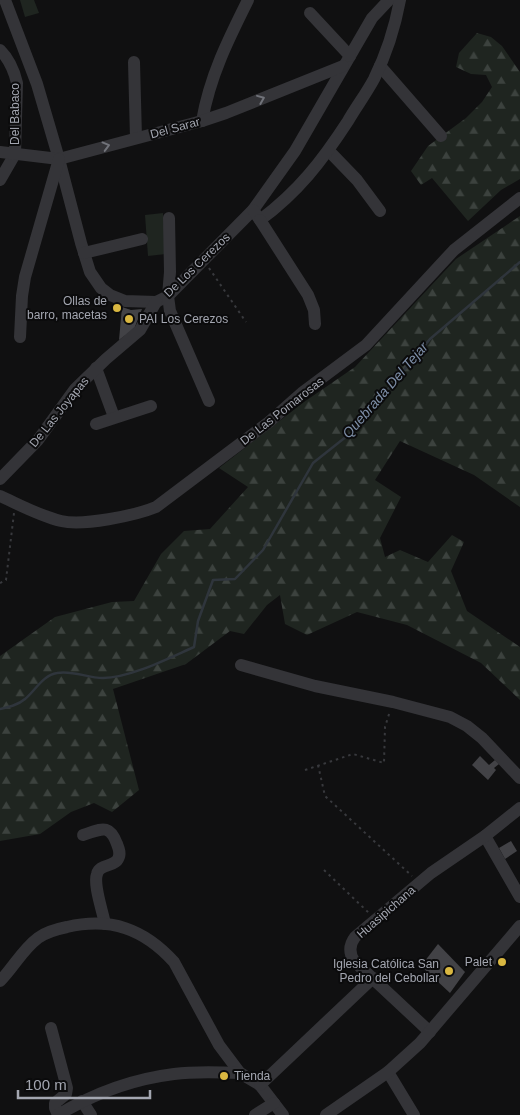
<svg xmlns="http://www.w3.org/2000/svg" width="520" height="1115" font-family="Helvetica,sans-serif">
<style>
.forest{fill:url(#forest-firs)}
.garden{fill:#1f2520}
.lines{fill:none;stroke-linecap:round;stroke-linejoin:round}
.stream{stroke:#2f353c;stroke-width:2.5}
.building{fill:#424246}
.path{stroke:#38393d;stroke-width:2;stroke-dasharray:2.5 4;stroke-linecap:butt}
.minor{stroke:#343438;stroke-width:12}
.oneway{stroke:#71737a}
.poi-dot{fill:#d9b741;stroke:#0b0b0c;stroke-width:2}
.labels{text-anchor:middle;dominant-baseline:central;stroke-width:4;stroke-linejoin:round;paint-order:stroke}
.street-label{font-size:12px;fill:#a3a6b0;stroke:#0b0b0c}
.poi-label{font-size:12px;fill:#a3a6b0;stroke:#0b0b0c;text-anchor:end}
.water-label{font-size:14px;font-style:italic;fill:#7e8fa8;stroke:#0b0b0c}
</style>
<defs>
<pattern id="forest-firs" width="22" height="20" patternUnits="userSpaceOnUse" patternTransform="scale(1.25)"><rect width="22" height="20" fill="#1f2520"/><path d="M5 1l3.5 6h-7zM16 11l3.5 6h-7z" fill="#3c423e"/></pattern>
</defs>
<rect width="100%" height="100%" fill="#101011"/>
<g class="forest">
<path d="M477,33L491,37L502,46L520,72V179L501,190L468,221L432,178L421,185L411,171L428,146L466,118L482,102L492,87L486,75L471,74L456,67L459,53Z"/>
<path d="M520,216V507L474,475L400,441L375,480L401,497L380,538L385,557L400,550L428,562L452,535L464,542L451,571L467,611L520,647V700L481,663L407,625L357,612L307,635L285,624L280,595L267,605L244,634L230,631L186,664L113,689L139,790L112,812L94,803L71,812L40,834L0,841V656L55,617L112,602L134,601L161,554L184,531L210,529L248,487L219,468L304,402L355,367L456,259Z"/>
</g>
<g class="garden">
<path d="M20,0H34L39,13L25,17Z"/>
<path d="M163,213L166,254L148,256L145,215Z"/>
</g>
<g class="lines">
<path class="stream" d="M0,709C9,707 18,705 25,699C35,691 43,675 57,673C73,670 87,678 103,678C130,678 169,658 194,647L198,621L213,580L235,579L263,550L313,463L352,432L430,339L520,262"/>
</g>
<g class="building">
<path d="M122,307L131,310L142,309L134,329L119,340Z"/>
<path d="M480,756L489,765L495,760L499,764L494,768L496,770L488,780L472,765Z"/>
<path d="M511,841L517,851L505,859L499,848Z"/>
<path d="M438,944L465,972L450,993L421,966Z"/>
</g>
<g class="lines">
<g class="path">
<path d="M209,268L246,322"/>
<path d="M0,583L6,580L14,513"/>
<path d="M318,765L325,796L412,876"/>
<path d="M305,770L353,754L384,763L385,727L390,711"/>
<path d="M324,870L369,913"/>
</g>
<g class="minor">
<path d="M5,0L37,84L59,159L81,243L90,272L101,288L110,295L125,301L156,302L168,296L253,210L295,151L372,18L389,0"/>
<path d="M310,13L350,56"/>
<path d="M0,50C9,59 14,70 17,83L15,154L0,180"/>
<path d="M134,62L136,138"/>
<path d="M380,66L441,136"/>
<path d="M202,121C210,76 228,40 248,0"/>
<path d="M329,151L357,180L380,211"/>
<path d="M0,152L59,159L202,121L226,113L343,66"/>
<path d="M253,210L260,220C298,192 322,161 348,121C356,107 366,94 374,79C386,55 395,27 400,0"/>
<path d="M169,218L170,272L168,296L170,311L209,401"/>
<path d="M260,220L308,295L314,310L315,324"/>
<path d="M84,253L142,239"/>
<path d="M20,337L22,296L25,277L59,159"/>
<path d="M96,368L114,417"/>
<path d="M96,424L151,406"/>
<path d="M0,479L38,440L75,389L106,359L140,330L156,302"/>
<path d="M0,496C20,505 40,516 61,521C83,526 134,516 156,507L269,422L303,392L366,345L454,250L520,198"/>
<path d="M241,665L315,686L393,702L450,717L467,726L482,738L520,778"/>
<path d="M83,835C100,830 109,822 117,844C119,849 121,854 118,859C114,867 99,864 97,874C93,885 103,912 105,924"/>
<path d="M485,836L520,897"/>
<path d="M0,981C14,967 22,950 38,938C46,932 57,929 67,927C111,917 144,929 174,962L219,1045L240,1073L260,1085L283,1115"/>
<path d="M51,1028L67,1088L66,1094L55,1103V1108L58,1115"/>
<path d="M430,1032L354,961C349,953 349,945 355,937L431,873L485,836L520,808"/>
<path d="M388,1072L414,1115"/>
<path d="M260,1085L373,978"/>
<path d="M82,1101L91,1115"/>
<path d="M58,1115C93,1094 133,1079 174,1074C196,1071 218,1072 240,1073"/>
<path d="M255,1115L274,1103"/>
<path d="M326,1115L388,1072L420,1043L520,926"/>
</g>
</g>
<defs><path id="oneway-chevron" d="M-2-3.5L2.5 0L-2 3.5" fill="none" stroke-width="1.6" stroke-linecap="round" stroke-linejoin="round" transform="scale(1.25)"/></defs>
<g class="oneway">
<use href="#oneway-chevron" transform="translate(261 99) rotate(-22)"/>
<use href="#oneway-chevron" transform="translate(106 146) rotate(-15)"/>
</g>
<g class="poi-dot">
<circle cx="117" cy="308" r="5"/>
<circle cx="129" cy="319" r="5"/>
<circle cx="502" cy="962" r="5"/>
<circle cx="449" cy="971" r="5"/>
<circle cx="224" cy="1076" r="5"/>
</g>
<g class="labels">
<g class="street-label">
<text transform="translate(15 114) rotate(-90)">Del Babaco</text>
<text transform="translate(175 128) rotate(-15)">Del Sarar</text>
<text transform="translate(197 265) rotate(-44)">De Los Cerezos</text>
<text transform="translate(282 411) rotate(-38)">De Las Pomarosas</text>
<text transform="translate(59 412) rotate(-51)">De Las Joyapas</text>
<text transform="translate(386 912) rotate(-41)">Huasipichana</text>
</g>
<g class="poi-label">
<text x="107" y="301">Ollas de<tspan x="107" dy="14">barro, macetas</tspan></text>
<text x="139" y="319" text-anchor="start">PAI Los Cerezos</text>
<text x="492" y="962">Palet</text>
<text x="439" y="964">Iglesia Católica San<tspan x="439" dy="14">Pedro del Cebollar</tspan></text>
<text x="234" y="1076" text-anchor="start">Tienda</text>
</g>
<g class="water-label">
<text transform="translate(385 390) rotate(-49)">Quebrada Del Tejar</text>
</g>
</g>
<path d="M18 1090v8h132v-8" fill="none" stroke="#a3a6b0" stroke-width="2.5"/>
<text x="25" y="1090" font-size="15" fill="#a3a6b0" stroke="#0b0b0c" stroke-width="4" paint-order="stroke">100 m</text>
</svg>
